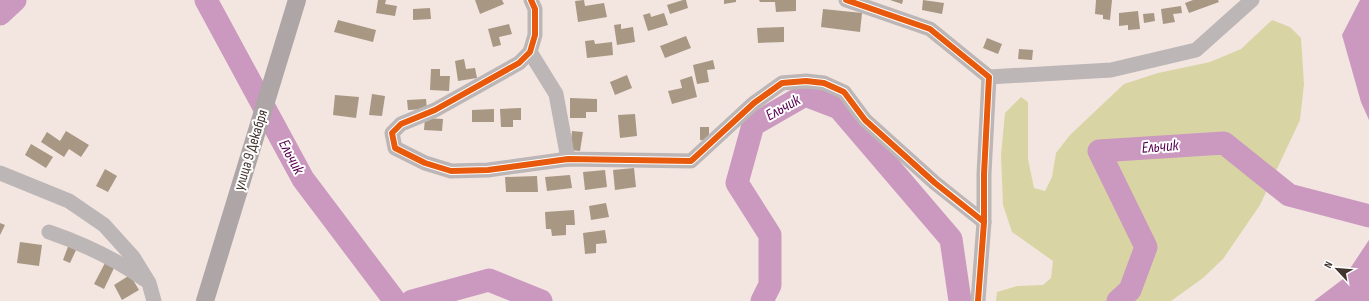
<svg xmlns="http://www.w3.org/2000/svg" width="1369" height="301" font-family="'Sofia Sans Condensed',sans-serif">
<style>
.green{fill:#d9d4a4}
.water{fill:#cb98bf}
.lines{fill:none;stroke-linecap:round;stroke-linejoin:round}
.river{stroke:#cb98bf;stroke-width:23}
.building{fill:#a79783}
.minor{stroke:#bdb6b6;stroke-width:15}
.major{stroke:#aea5a6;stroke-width:18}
.cycleway-casing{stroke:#fff;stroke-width:8}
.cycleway{stroke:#e8590c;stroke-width:6}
.labels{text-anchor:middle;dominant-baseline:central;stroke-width:4;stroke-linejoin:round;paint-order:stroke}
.street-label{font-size:15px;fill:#43342f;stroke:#fff}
.water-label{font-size:16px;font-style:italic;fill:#580152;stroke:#fff}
</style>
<rect width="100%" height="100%" fill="#f3e6e1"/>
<path class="green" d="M1272,20L1290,27L1301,38L1304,84L1300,120L1260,205L1223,259L1203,278L1171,301H996L997,292L1017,286L1043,285L1051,278L1053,261L1012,232L1003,205L1001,155L1005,113L1021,97L1028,102V159L1034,188L1045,191L1052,177L1056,153L1070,135L1124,84L1158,73L1210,62L1241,49Z"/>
<g class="water">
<path d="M1360,0H1369V120L1361,102L1342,35Z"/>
<path d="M1369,240V301H1314L1343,279Z"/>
</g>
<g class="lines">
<g class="river">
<path d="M206,0L303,179L395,301"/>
<path d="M0,14L15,0"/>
<path d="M412,301L489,280L541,301"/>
<path d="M762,301L770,285V235L737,183L753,125L805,95L839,108L951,239L960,301"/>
<path d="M1118,301L1130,290L1146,247L1099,151L1224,143L1289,195L1369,216"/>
</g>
</g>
<g class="building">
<path d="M378,0H386L385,4L397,6L395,16L376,13Z"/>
<path d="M475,0H502L504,4L480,14Z"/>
<path d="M584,0L585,6L604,3L607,17L578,22L575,1Z"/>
<path d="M683,0H686L688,8L670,14L667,5Z"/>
<path d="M724,0H736V2L724,4Z"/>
<path d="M759,0H796V11L776,12L775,2H760Z"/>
<path d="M890,0H903L902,4Z"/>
<path d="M923,0L944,3L942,14L922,10Z"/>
<path d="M1096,0H1112L1110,20L1103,19V15L1095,14Z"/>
<path d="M1193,0H1218L1219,2L1189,13L1185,3Z"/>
<path d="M1181,6L1182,13L1173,14L1175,22L1163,24L1161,9Z"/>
<path d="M430,8L431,19L413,20V9Z"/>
<path d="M823,9L862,13L860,32L821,27Z"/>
<path d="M1138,11L1140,29L1128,30V25L1119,26V13Z"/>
<path d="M650,13L651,17L664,13L668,25L648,31L643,15Z"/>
<path d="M1154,13L1155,21L1144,23L1143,14Z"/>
<path d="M338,20L376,30L373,42L334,32Z"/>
<path d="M509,24L512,34L499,37L501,45L493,47L488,29Z"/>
<path d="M621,24V29L633,27L635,42L617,45L614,25Z"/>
<path d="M784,27V42L758,43L757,28Z"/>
<path d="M686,36L691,48L665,58L660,46Z"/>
<path d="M987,38L1002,44L998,54L983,48Z"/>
<path d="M594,40L595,44L612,42L613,55L587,58L585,41Z"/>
<path d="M1019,49L1033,50L1032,60L1018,59Z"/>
<path d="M464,59L466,69L475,68L477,78L458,81L455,61Z"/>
<path d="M713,60L715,69L707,70L709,82L697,84L693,65Z"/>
<path d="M431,69H440V76H450L449,91L430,90Z"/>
<path d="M627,75L632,88L615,95L610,82Z"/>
<path d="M692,76L697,97L672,104L668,91L682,88L680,80Z"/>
<path d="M372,94L385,96L382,116L369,115Z"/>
<path d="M335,95L359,97L356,118L333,115Z"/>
<path d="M570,98L597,99V112H586V118H570Z"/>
<path d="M426,99L427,109L408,110L407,100Z"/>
<path d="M521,108V120H513V127H501L500,109Z"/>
<path d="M494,109V122H472V110Z"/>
<path d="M635,114L637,136L620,138L618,115Z"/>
<path d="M425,118L443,119L442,131L424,130Z"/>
<path d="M700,127H709V141L700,140Z"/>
<path d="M66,131L89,145L81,157L69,149L64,157L41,142L47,132L60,141Z"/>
<path d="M572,131L583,132L580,151L570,150Z"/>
<path d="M31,144L53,157L46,168L25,155Z"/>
<path d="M634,168L636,187L615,190L613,170Z"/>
<path d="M105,169L117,176L108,192L96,186Z"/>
<path d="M605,170L607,187L585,190L583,172Z"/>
<path d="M570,175L572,188L547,191L545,177Z"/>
<path d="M537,176L538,192H506L505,177Z"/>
<path d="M606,203L609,217L591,220L589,206Z"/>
<path d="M574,210L575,225H566V235L552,236L551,229H546L545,212Z"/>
<path d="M0,223L5,225L0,235Z"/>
<path d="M605,230L607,243L596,244V253L585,254L583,233Z"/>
<path d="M20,242L42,245L39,266L17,263Z"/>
<path d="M69,244L77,248L70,263L63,260Z"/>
<path d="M106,261L115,266L104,289L94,284Z"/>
<path d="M130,275L139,290L122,300L114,285Z"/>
</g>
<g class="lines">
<g class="minor">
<path d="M531,0L535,9V35L530,52L519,63L435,110L401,124L392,133L395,148L425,163L451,171L488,170L568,159L691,161L754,103L782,83L806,81L824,83L844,92L865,120L935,183L984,222"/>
<path d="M846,0L930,29L989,77L984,174V222L978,301"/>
<path d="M530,52L556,94L568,159"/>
<path d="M989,77L1111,70L1196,50L1252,0"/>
<path d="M0,173L69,201L104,225L133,257L149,283L154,301"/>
<path d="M49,232C84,244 114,258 144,279"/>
</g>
<path class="major" d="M205,301L297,0"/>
<g class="cycleway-casing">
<g id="cycleway">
<path d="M531,0L535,9V35L530,52L519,63L435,110L401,124L392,133L395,148L425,163L451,171L488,170L568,159L691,161L754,103L782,83L806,81L824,83L844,92L865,120L935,183L984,222"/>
<path d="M846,0L930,29L989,77L984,174V222L978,301"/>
</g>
</g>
<use href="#cycleway" class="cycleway"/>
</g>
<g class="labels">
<g class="street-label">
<text transform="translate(251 150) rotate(-73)">улица 9 Декабря</text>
</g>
<g class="water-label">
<text transform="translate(783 108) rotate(-29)">Ельчик</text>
<text transform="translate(1160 147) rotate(-4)">Ельчик</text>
<text transform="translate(291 157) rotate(62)">Ельчик</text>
</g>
</g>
<g transform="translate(1337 269) rotate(296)" stroke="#ffffff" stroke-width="3" paint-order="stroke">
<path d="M0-3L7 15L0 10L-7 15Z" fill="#43342f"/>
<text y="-6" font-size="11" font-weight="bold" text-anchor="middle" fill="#43342f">N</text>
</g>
</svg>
